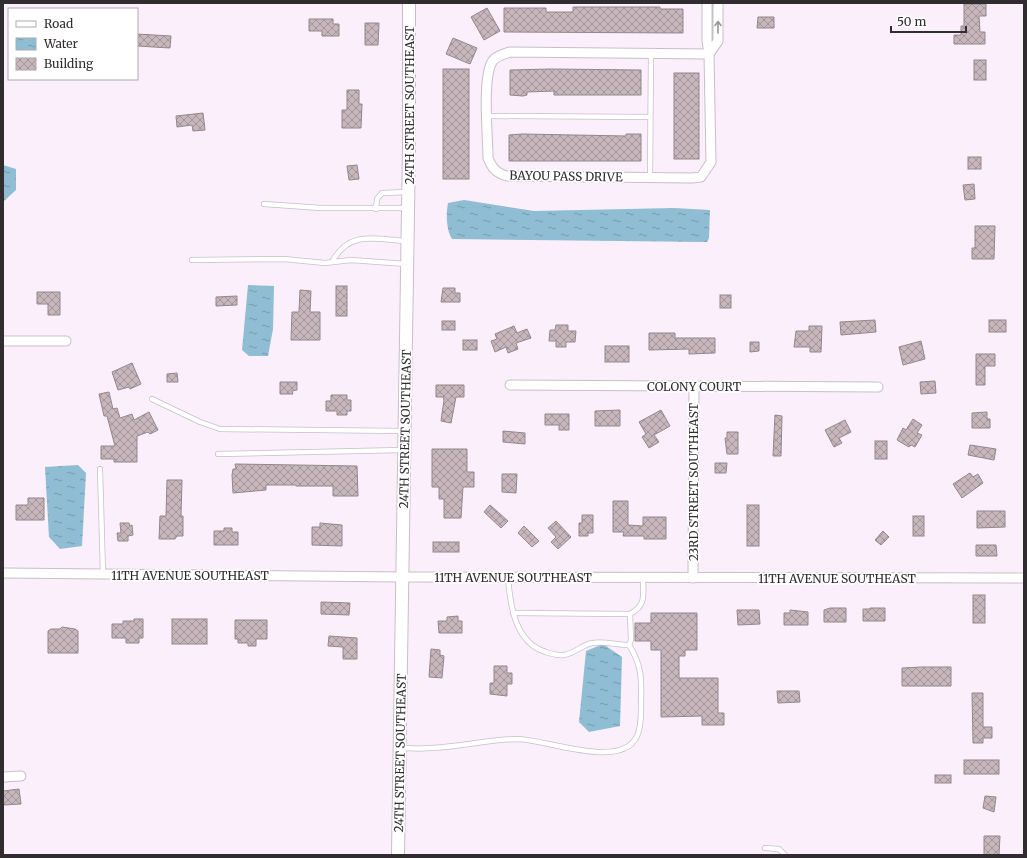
<svg xmlns="http://www.w3.org/2000/svg" width="1027" height="858" font-family="Merriweather,serif">
<style>
.water{fill:url(#water-ripples)}
.building{fill:url(#building-cross-hatch);stroke:#95868a}
.lines{fill:none;stroke-linecap:round;stroke-linejoin:round}
.service-casing{stroke:#c8bec9;stroke-width:6}
.minor-casing{stroke:#c8bec9;stroke-width:11}
.tertiary-casing{stroke:#c8bec9;stroke-width:14}
.service{stroke:#fff;stroke-width:4.5}
.minor{stroke:#fff;stroke-width:9}
.tertiary{stroke:#fff;stroke-width:12}
.oneway{stroke:#989698}
.labels{text-anchor:middle;dominant-baseline:central;stroke-width:3.5;stroke-linejoin:round;paint-order:stroke}
.street-label{font-size:12px;fill:#302c30;stroke:#fff}
</style>
<defs>
<pattern id="water-ripples" width="26" height="14" patternUnits="userSpaceOnUse"><rect width="26" height="14" fill="#8fbdd4"/><path d="M2 4q2-2 4 0t4 0M15 11q2-2 4 0t4 0" fill="none" stroke="#759aac"/></pattern>
<pattern id="building-cross-hatch" width="8" height="8" patternUnits="userSpaceOnUse"><rect width="8" height="8" fill="#c7b7bc"/><path d="M0 0l8 8M0 8l8-8" fill="none" stroke="#a29599"/></pattern>
</defs>
<rect width="100%" height="100%" fill="#faeffb"/>
<g class="water">
<path d="M3,165L16,169V190L3,202Z"/>
<path d="M464,200L534,211L674,208L710,210L709,238L707,242L452,239C446,229 446,214 448,203Z"/>
<path d="M248,285L274,286L273,329L268,356H249L242,350Z"/>
<path d="M78,465L86,473L82,546L60,549L49,537L45,467Z"/>
<path d="M603,644L622,657L620,726L589,732L579,722L586,651Z"/>
</g>
<g class="building">
<path d="M964,4H986V16H979L980,32H985V44H954V35H961V26H964Z"/>
<path d="M573,7H660V9H683V33L504,32V8H546V12H573Z"/>
<path d="M487,8L500,31L484,40L471,17Z"/>
<path d="M758,17H774V28H757Z"/>
<path d="M309,19H333V24H339V36H322V31H309Z"/>
<path d="M365,23H379L378,45H365Z"/>
<path d="M137,34L171,36L170,48L137,46Z"/>
<path d="M453,38L477,48L470,64L446,54Z"/>
<rect x="974" y="60" width="12" height="20"/>
<rect x="443" y="69" width="26" height="110"/>
<path d="M550,69L641,70V95H554V91L527,92V95L523,96L510,95V70Z"/>
<rect x="674" y="73" width="25" height="86"/>
<path d="M347,90H359V104H362L361,128H342V110H347Z"/>
<path d="M203,113L205,130L193,131L192,125L177,127L176,116Z"/>
<path d="M522,134L626,136V134H641V161H509V135Z"/>
<rect x="968" y="157" width="13" height="12"/>
<path d="M357,165L359,179L349,180L347,166Z"/>
<path d="M974,184L975,199L965,200L963,185Z"/>
<path d="M975,226H995L994,259H972V248H975Z"/>
<rect x="336" y="286" width="11" height="30"/>
<path d="M443,288H455V293H460V302H441Z"/>
<path d="M300,290L311,291L310,312H320V340H291L292,312H299Z"/>
<path d="M37,292H60V315H48V304H37Z"/>
<rect x="720" y="295" width="11" height="13"/>
<path d="M237,296V305L216,306V297Z"/>
<path d="M875,320L876,332L841,335L840,322Z"/>
<rect x="989" y="320" width="17" height="12"/>
<rect x="442" y="321" width="13" height="9"/>
<path d="M556,325H568V331H576L575,342H566V347H556V341H549L550,330H555Z"/>
<path d="M514,326L517,333L527,329L531,338L516,343L518,349L508,353L506,347L495,352L491,341L497,339L495,334Z"/>
<path d="M809,326H822L821,352H810V347H794L796,331H809Z"/>
<path d="M649,333H675V338H715V353L689,354V349L649,350Z"/>
<rect x="463" y="340" width="14" height="10"/>
<path d="M921,341L925,359L903,365L899,347Z"/>
<path d="M750,342H759V351L750,352Z"/>
<rect x="605" y="346" width="24" height="16"/>
<path d="M976,354H995V366H985V385H976Z"/>
<path d="M132,363L141,384L130,389L129,387L118,390L112,372Z"/>
<path d="M177,373L178,382H167V374Z"/>
<path d="M935,381L936,393L921,394L920,382Z"/>
<path d="M280,382H297V390L292,391L293,394H280Z"/>
<path d="M436,385H464V397H456L451,423L441,421L444,400L443,397H436Z"/>
<path d="M109,392L113,409L117,408L120,418L132,414L134,420L149,412L158,430L150,434L148,432L137,436V462H114V459H101V446H115L107,416H104L99,394Z"/>
<path d="M331,395H347V400H351V411H347V415H337V411H326V401H331Z"/>
<path d="M620,410V426H595V411Z"/>
<path d="M661,410L670,426L654,435L659,442L649,448L642,437L646,434L639,422Z"/>
<path d="M987,412V419H990V428H972V413Z"/>
<path d="M545,414H569V430H559V425H545Z"/>
<path d="M775,415L782,416L781,456H773Z"/>
<path d="M913,419L922,425L917,433L922,435L915,447L911,445L909,447L897,440L903,428L906,430Z"/>
<path d="M845,420L851,432L839,438L842,443L834,447L825,430Z"/>
<path d="M503,431L525,433V444L503,442Z"/>
<path d="M727,432H738V454H727L725,438H727Z"/>
<rect x="875" y="441" width="12" height="18"/>
<path d="M970,445L996,449L994,460L968,455Z"/>
<path d="M432,449H467V472H474V487H463L461,518H444V499H439V487H432Z"/>
<path d="M715,463H727L726,473H715Z"/>
<path d="M235,464L357,466L358,496H333V486H296V485H266V490L233,493L232,475L233,469H236Z"/>
<path d="M970,473L973,477L978,474L983,483L962,498L953,484Z"/>
<path d="M502,474H517L516,493L502,492Z"/>
<path d="M167,480H182L181,516H183V536H177L175,539H159L160,516H166Z"/>
<path d="M28,498H44V520H16V505H28Z"/>
<path d="M613,501H628V525L643,526V517H666V539H644V536H623L624,532H613Z"/>
<path d="M490,505L508,521L501,528L484,512Z"/>
<rect x="747" y="505" width="12" height="41"/>
<path d="M977,511H1005V527L977,528Z"/>
<path d="M582,515H593V533H588V536H579V523H582Z"/>
<rect x="913" y="516" width="11" height="20"/>
<path d="M556,521L571,537L558,549L551,542L556,537L548,528Z"/>
<path d="M120,523H129L130,526L132,525L133,535L128,536V541H118L117,533H121Z"/>
<path d="M320,523L342,525V546L312,545V527H320Z"/>
<path d="M524,526L539,541L532,547L518,533Z"/>
<path d="M224,528H232V532H238V545H214V531H224Z"/>
<path d="M883,531L889,537L881,545L875,540Z"/>
<rect x="433" y="542" width="26" height="10"/>
<path d="M976,545H996L997,556H976Z"/>
<rect x="973" y="595" width="12" height="28"/>
<path d="M321,602L350,603L349,615L321,614Z"/>
<path d="M830,608H846V622H824V610Z"/>
<path d="M870,608H885V621H863V609H870Z"/>
<path d="M737,610H759L760,624L738,625Z"/>
<path d="M790,610L808,612V625H784V613H790Z"/>
<path d="M651,613H697V650H685V656H679V678H718V713H724V725H702V716L661,717V650H651V641H635V623H651Z"/>
<path d="M458,616V621H462V633H439L438,621H447V617Z"/>
<path d="M134,619H143V638H139V643H126V638H112V624H123V621H134Z"/>
<rect x="172" y="619" width="35" height="25"/>
<path d="M235,620H267V639H256V646H248V643H238V639H235Z"/>
<path d="M62,627L75,629L78,631V653H48V631L51,629H60Z"/>
<path d="M329,636L357,638V659H343V647L328,646Z"/>
<path d="M431,649L440,650V655L444,656L442,678L429,677Z"/>
<path d="M494,666H507V673H512V684H507V696L490,694V683H494Z"/>
<path d="M922,667H951V686H902V668Z"/>
<path d="M777,691H799L800,702L778,703Z"/>
<path d="M972,693H983V727H992V738H983V743H973Z"/>
<rect x="964" y="760" width="35" height="14"/>
<rect x="935" y="775" width="16" height="8"/>
<path d="M19,789L21,804L3,805V791Z"/>
<path d="M985,796L996,797L994,812L983,808Z"/>
<path d="M984,836H1000L999,855H984Z"/>
</g>
<g class="lines">
<g class="service-casing">
<g id="service">
<path d="M488,116L650,117"/>
<path d="M650,178L651,53"/>
<path d="M264,204L321,208H406"/>
<path d="M376,209L377,199L382,193L407,192"/>
<path d="M192,260L284,259L325,263L351,260L406,264"/>
<path d="M332,262C349,230 375,239 406,241"/>
<path d="M152,399L200,422L220,429L403,431"/>
<path d="M218,454L403,450"/>
<path d="M100,469L103,574"/>
<path d="M508,577C510,605 515,643 546,652C552,654 558,656 564,655C575,653 582,645 592,643C604,641 617,645 629,645L631,640L630,614C647,605 643,594 643,577"/>
<path d="M513,613L630,614"/>
<path d="M401,748C411,748 421,749 431,748C461,747 489,739 519,739C547,740 622,770 637,736C641,728 641,718 641,709C641,683 644,669 629,645"/>
<path d="M765,848L779,849L785,855"/>
</g>
</g>
<g class="minor-casing">
<g id="minor">
<path d="M707,3V41L709,54L718,41V3"/>
<path d="M510,52L709,54L711,162L701,177L692,178L507,176C496,173 492,168 488,158C488,137 482,79 492,62C495,56 504,54 510,52Z"/>
<path d="M3,341H66"/>
<path d="M510,385L878,387"/>
<path d="M3,573L403,577L1024,578"/>
<path d="M693,578L694,386"/>
<path d="M3,777L21,776"/>
</g>
</g>
<g class="tertiary-casing">
<path id="tertiary" d="M398,855L409,146V3"/>
</g>
<use href="#service" class="service"/>
<use href="#minor" class="minor"/>
<use href="#tertiary" class="tertiary"/>
</g>
<defs><path id="oneway-shaft" d="M-6 0H5M1.5-3L5.5 0L1.5 3" fill="none" stroke-width="1.6" stroke-linecap="round" stroke-linejoin="round"/></defs>
<use class="oneway" href="#oneway-shaft" transform="translate(718 27) rotate(-90)"/>
<g class="labels">
<g class="street-label">
<text transform="translate(409 105) rotate(-90)">24TH STREET SOUTHEAST</text>
<text transform="translate(566 176) rotate(1)">BAYOU PASS DRIVE</text>
<text x="694" y="386">COLONY COURT</text>
<text transform="translate(405 429) rotate(-89)">24TH STREET SOUTHEAST</text>
<text transform="translate(693 482) rotate(-90)">23RD STREET SOUTHEAST</text>
<text x="190" y="575">11TH AVENUE SOUTHEAST</text>
<text x="513" y="577">11TH AVENUE SOUTHEAST</text>
<text x="837" y="578">11TH AVENUE SOUTHEAST</text>
<text transform="translate(400 753) rotate(-89)">24TH STREET SOUTHEAST</text>
</g>
</g>
<rect width="1027" height="858" fill="none" stroke="#302c30" stroke-width="8"/>
<rect x="8" y="8" width="130" height="72" fill="#ffffff" stroke="#acabac"/>
<rect x="16" y="21" width="20" height="6" fill="#ffffff" stroke="#acabac"/>
<text x="44" y="28" font-size="12" fill="#302c30">Road</text>
<rect x="16" y="38" width="20" height="12" fill="url(#water-ripples)" stroke="#acabac"/>
<text x="44" y="48" font-size="12" fill="#302c30">Water</text>
<rect x="16" y="58" width="20" height="12" fill="url(#building-cross-hatch)" stroke="#acabac"/>
<text x="44" y="68" font-size="12" fill="#302c30">Building</text>
<path d="M891 26v6h75v-6" fill="none" stroke="#302c30" stroke-width="2"/>
<text x="897" y="26" font-size="12" fill="#302c30" stroke="#ffffff" stroke-width="3" paint-order="stroke">50 m</text>
</svg>
